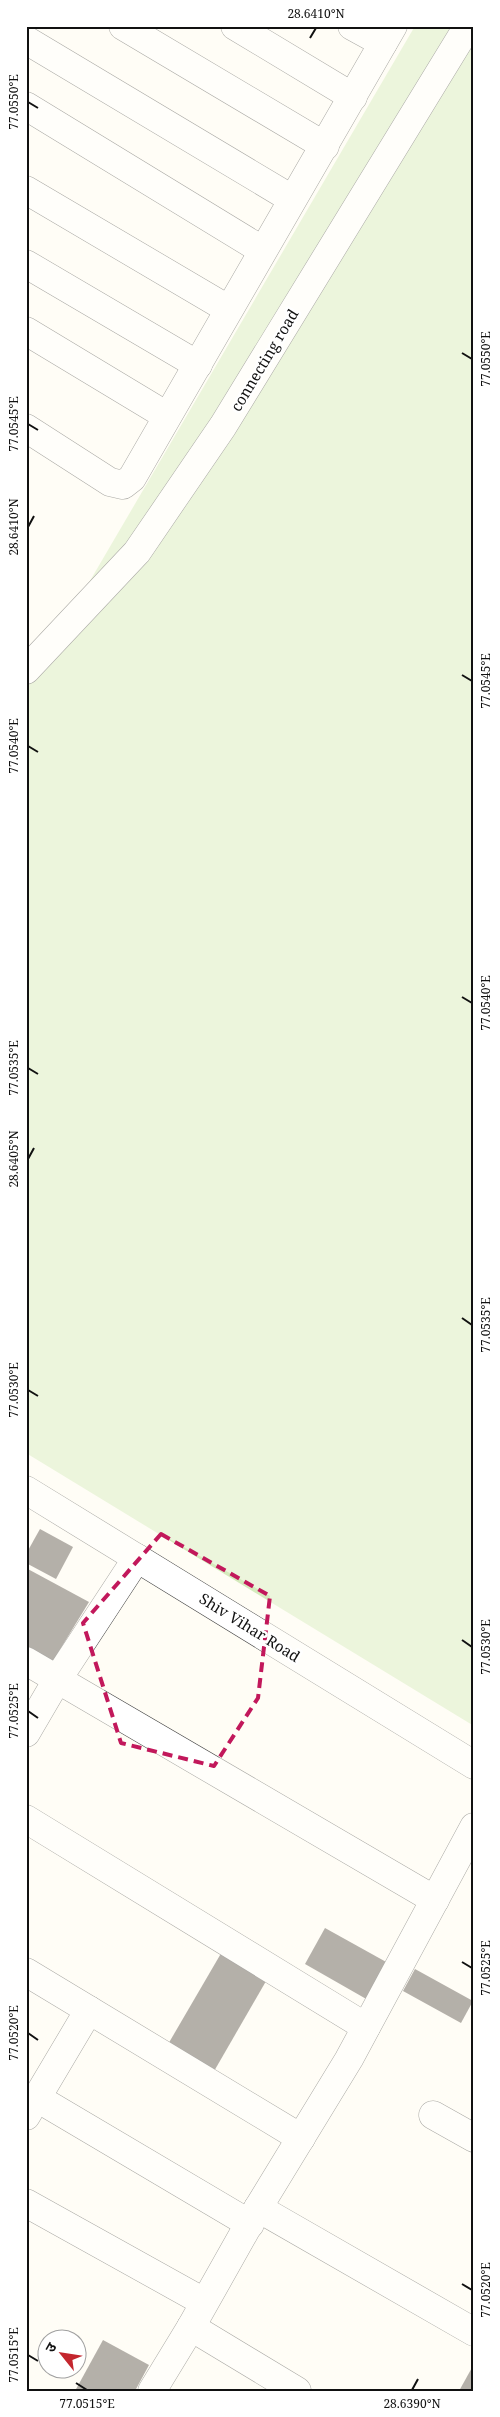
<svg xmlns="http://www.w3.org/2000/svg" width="500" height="2417" font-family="'Noto Serif','Noto Sans Devanagari',serif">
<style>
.green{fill:#d5ebbd}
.building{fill:#5a524d}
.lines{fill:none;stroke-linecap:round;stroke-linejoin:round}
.minor-casing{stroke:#444;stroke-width:29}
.minor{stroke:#fff;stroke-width:28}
.marked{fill:none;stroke:#c2185b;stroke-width:4;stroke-dasharray:10 6;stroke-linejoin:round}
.ticks{fill:none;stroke:#111;stroke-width:2}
.labels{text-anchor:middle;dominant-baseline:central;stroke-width:5;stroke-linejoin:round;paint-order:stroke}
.street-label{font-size:15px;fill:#111;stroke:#fff}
.neatline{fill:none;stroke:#111;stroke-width:2}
.ticks-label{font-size:12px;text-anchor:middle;fill:#111}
</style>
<rect width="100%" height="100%" fill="#fffdf5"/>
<path class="green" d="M415,26H474V1726L26,1453V690Z"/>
<g class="building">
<path d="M40,1529L73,1547L56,1579L26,1563V1554Z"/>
<path d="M26,1568L89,1602L53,1661L26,1646Z"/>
<path d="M325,1928L388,1963L368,2000L305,1964Z"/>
<path d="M223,1950L269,1976L213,2073L167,2046Z"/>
<path d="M415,1969L473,2001L461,2023L403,1991Z"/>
<path d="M103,2340L149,2365L135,2391H75Z"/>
<path d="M474,2364V2391H459Z"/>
</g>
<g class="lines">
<g class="minor-casing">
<g id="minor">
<path d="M123,26L325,146"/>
<path d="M235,26L353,97"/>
<path d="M352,26L383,43"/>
<path d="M26,40L292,199"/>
<path d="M26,106L262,250"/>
<path d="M26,190L228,309"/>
<path d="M26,264L198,365"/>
<path d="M26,331L167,416"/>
<path d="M26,428L110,482L123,485L132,478L393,26"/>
<path d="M26,670L137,552L223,426L468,26"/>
<path d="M26,1490L474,1765"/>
<path d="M26,1661L435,1900"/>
<path d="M26,1733L57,1680L137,1558"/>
<path d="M26,1819L366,2027"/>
<path d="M26,1972L301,2138"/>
<path d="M37,2098L250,2224"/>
<path d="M433,2115L474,2138"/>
<path d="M26,2116L89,2010"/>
<path d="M26,2203L204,2302"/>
<path d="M258,2208L474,2332"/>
<path d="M191,2327L297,2391"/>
<path d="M152,2391L191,2327L258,2208L349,2059L474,1827"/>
</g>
</g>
<use href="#minor" class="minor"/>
</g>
<path d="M0 0H500V2417H0ZM161,1534L270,1596L258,1698L214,1766L121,1743L83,1623Z" fill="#fffdf5" fill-opacity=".55" fill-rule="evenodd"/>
<path class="marked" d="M161,1534L270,1596L258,1698L214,1766L121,1743L83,1623Z"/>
<path class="ticks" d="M310,38L316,28M28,102L38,108M462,353L472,359M28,424L38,430M28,527L34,516M462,675L472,681M28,746L38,752M462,997L472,1003M28,1068L38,1074M28,1159L34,1148M462,1318L472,1325M28,1390L38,1396M462,1640L472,1647M28,1711L38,1718M462,1962L472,1968M28,2033L38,2040M462,2284L472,2290M28,2355L38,2361M76,2383L87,2390M412,2390L418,2379"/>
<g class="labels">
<g class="street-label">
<text transform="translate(264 360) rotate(-59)">connecting road</text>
<text transform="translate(250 1627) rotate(32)">Shiv Vihar Road</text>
</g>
</g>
<rect width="500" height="2417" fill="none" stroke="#ffffff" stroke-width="55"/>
<g transform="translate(62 2354) rotate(300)"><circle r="24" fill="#ffffff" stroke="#a0a0a0"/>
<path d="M0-4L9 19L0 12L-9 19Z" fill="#c4262e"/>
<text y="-8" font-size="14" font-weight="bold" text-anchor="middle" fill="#111111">उ</text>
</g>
<rect x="28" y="28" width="444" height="2362" class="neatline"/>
<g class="ticks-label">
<text x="316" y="18">28.6410°N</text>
<text transform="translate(14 102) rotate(-90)" y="4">77.0550°E</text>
<text transform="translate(486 359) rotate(-90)" y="4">77.0550°E</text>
<text transform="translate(14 424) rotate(-90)" y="4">77.0545°E</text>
<text transform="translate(14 527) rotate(-90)" y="4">28.6410°N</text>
<text transform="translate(486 681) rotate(-90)" y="4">77.0545°E</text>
<text transform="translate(14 746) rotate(-90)" y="4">77.0540°E</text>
<text transform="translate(486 1003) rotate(-90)" y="4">77.0540°E</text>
<text transform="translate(14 1068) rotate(-90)" y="4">77.0535°E</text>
<text transform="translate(14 1159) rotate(-90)" y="4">28.6405°N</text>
<text transform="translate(486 1325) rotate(-90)" y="4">77.0535°E</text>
<text transform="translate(14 1390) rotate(-90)" y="4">77.0530°E</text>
<text transform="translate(486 1647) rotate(-90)" y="4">77.0530°E</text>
<text transform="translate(14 1711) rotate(-90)" y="4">77.0525°E</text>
<text transform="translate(486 1968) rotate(-90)" y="4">77.0525°E</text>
<text transform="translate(14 2033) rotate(-90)" y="4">77.0520°E</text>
<text transform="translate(486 2290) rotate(-90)" y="4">77.0520°E</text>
<text transform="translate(14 2355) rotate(-90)" y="4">77.0515°E</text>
<text x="87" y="2408">77.0515°E</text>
<text x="412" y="2408">28.6390°N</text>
</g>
</svg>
